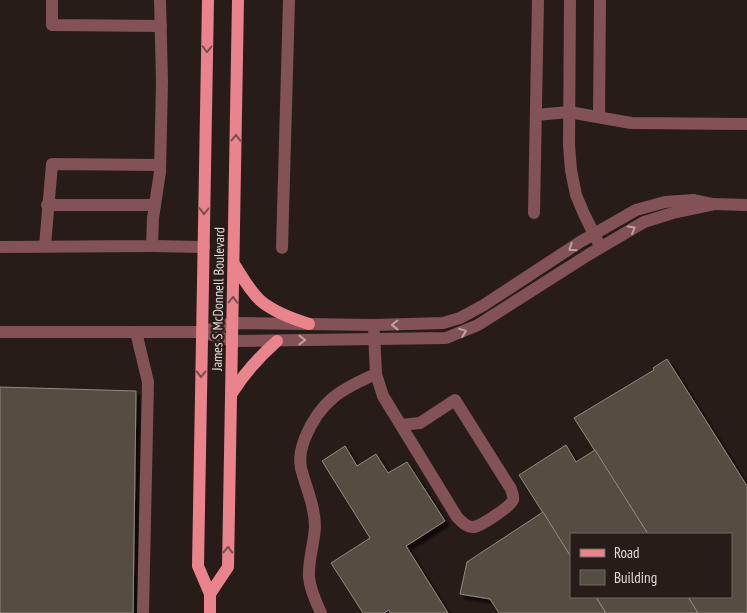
<svg xmlns="http://www.w3.org/2000/svg" width="747" height="613" font-family="'PT Sans Narrow',sans-serif">
<style>
.building{fill:#544d42;stroke:#928a7e;filter:url(#shadow)}
.lines{fill:none;stroke-linecap:round;stroke-linejoin:round}
.minor{stroke:#835256;stroke-width:12}
.major{stroke:#e9848d;stroke-width:12}
.oneway{stroke:#7e4b4c}
.oneway2{stroke:#bba4a3}
.labels{text-anchor:middle;dominant-baseline:central;stroke-width:4.5;stroke-linejoin:round;paint-order:stroke}
.street-label{font-size:14px;fill:#e1dad6;stroke:#271c17}
</style>
<defs>
<filter id="shadow"><feDropShadow dx="4.5" dy="4.5" stdDeviation="1" flood-color="#0009"/></filter>
</defs>
<rect width="100%" height="100%" fill="#271c17"/>
<g class="building">
<path d="M667,359L747,486V613H698L688,597H731V534H648L574,418L654,370L653,368Z"/>
<path d="M0,387L136,391L133,613H0Z"/>
<path d="M566,445L576,462L595,450L648,534H571V557L519,475Z"/>
<path d="M345,446L357,466L376,454L388,473L407,462L445,521L406,546L448,613H390L389,610L384,613H363L331,563L370,538L322,461Z"/>
<path d="M543,512L571,557V597H596L606,613H499L490,599L460,594L467,562Z"/>
<path d="M596,597H688L698,613H606Z"/>
</g>
<g class="lines">
<g class="minor">
<path d="M52,0V25L161,26"/>
<path d="M570,0L569,145L571,170L576,195L584,214L598,242"/>
<path d="M536,115L569,112L631,123L747,124"/>
<path d="M599,117L600,0"/>
<path d="M47,205H155"/>
<path d="M534,213L538,0"/>
<path d="M45,246L52,164L160,165"/>
<path d="M152,246L204,247"/>
<path d="M0,247L152,246L153,218L160,172L162,82L160,0"/>
<path d="M282,248L289,0"/>
<path d="M0,332H202L232,323L374,325L443,323L460,318L484,305L580,242L636,210L665,202L694,200L713,204L747,205"/>
<path d="M136,332L148,382L143,613"/>
<path d="M202,332L232,341L446,338L478,325L588,255L644,222L673,213L711,205"/>
<path d="M374,333L376,374L383,396L457,517C462,522 466,527 474,527C481,526 510,507 513,500C514,496 512,493 511,489L455,400L420,423L401,425"/>
<path d="M321,613C316,602 310,590 309,577C308,561 314,544 315,527C315,506 306,488 301,468C299,457 301,449 305,438C320,401 341,389 376,374"/>
</g>
<g class="major">
<path d="M208,0L198,566L210,594V613"/>
<path d="M234,264C242,276 250,292 262,302C276,313 293,319 309,324"/>
<path d="M232,393C245,372 259,357 277,341"/>
<path d="M210,594L228,567L238,0"/>
</g>
</g>
<defs><path id="oneway-chevron" d="M-2-3.5L2.5 0L-2 3.5" fill="none" stroke-width="1.6" stroke-linecap="round" stroke-linejoin="round" transform="scale(1.25)"/></defs>
<g class="oneway">
<use href="#oneway-chevron" transform="translate(207 49) rotate(91)"/>
<use href="#oneway-chevron" transform="translate(236 138) rotate(-89)"/>
<use href="#oneway-chevron" transform="translate(204 211) rotate(91)"/>
<use href="#oneway-chevron" transform="translate(233 300) rotate(-89)"/>
<use href="#oneway-chevron" transform="translate(201 374) rotate(91)"/>
<use href="#oneway-chevron" transform="translate(228 550) rotate(-89)"/>
</g>
<g class="oneway2">
<use href="#oneway-chevron" transform="translate(632 229) rotate(-30)"/>
<use href="#oneway-chevron" transform="translate(572 248) rotate(147)"/>
<use href="#oneway-chevron" transform="translate(395 325) rotate(179)"/>
<use href="#oneway-chevron" transform="translate(463 332) rotate(-21)"/>
<use href="#oneway-chevron" transform="translate(302 340)"/>
</g>
<g class="labels">
<g class="street-label">
<text transform="translate(218 299) rotate(-89)">James S McDonnell Boulevard</text>
</g>
</g>
<rect x="570" y="533" width="162" height="65" fill="#271c17" stroke="#716863"/>
<rect x="580" y="549" width="25" height="8" fill="#e9848d" stroke="#716863"/>
<text x="614" y="558" font-size="15" fill="#e1dad6">Road</text>
<rect x="580" y="570" width="25" height="15" fill="#544d42" stroke="#716863"/>
<text x="614" y="583" font-size="15" fill="#e1dad6">Building</text>
</svg>
